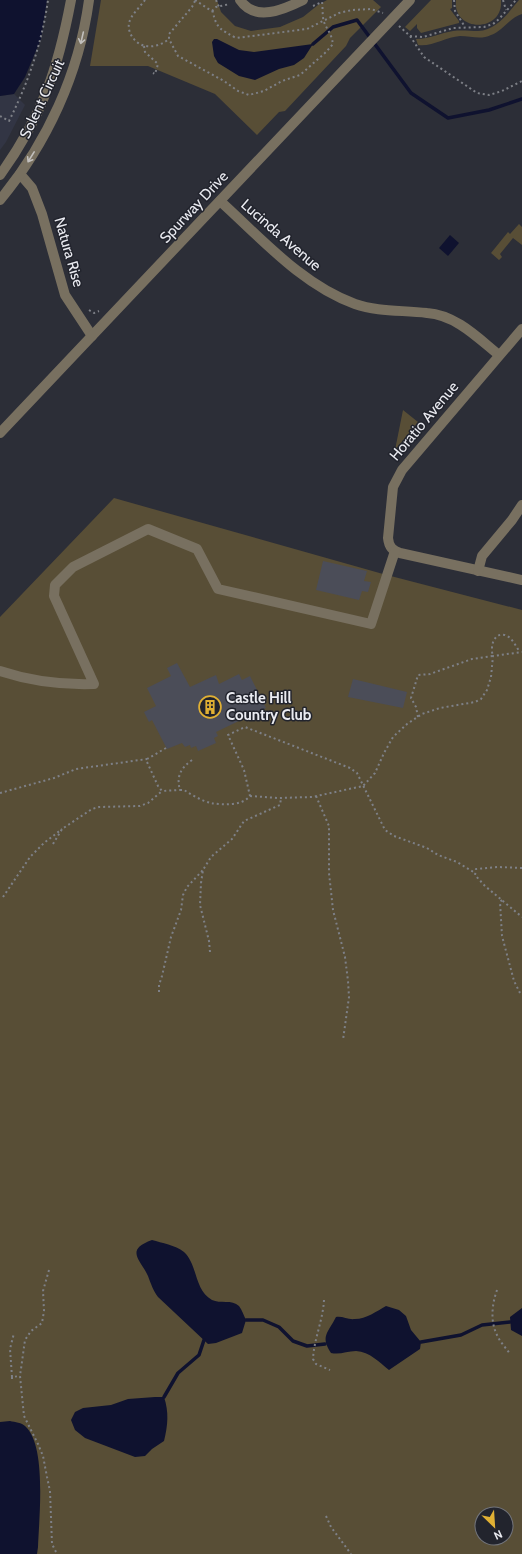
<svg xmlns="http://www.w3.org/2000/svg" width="522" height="1554" font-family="Cabin,sans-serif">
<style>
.built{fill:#323544}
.green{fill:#584e36;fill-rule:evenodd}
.water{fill:#0f122f}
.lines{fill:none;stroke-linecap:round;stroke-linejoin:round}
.stream{stroke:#0f122f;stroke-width:3.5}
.building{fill:#4b4d58}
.path{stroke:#7e8087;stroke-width:2;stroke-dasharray:2 3;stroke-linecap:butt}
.minor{stroke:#787060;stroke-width:10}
.oneway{stroke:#c2c0be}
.labels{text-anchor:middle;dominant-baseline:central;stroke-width:3;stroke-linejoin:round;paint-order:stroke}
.street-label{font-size:15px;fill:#eaebf1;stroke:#22242d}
.poi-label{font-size:15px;font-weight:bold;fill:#eaebf1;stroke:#22242d;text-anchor:start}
</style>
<rect width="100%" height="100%" fill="#2c2e37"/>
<path class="built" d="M14,94L25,105L6,142L0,150V96Z"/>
<g class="green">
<path d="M101,0H217L221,12L235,26L251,31L280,27L303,17L318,5L327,0H373L381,7L350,38L346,46L285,111L279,112L257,135L215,94L148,66H90Z"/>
<path d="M431,0H452V8L450,9L459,21V23L421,33L417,28V24L410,31L405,27Z"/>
<path d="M456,0H501C504,33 452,33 456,0Z"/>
<path d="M519,0H522V14C510,17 503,31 491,35C481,40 471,36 460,36C446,37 432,47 418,45L416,39C430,39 440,33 453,31C461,30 470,31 478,31C497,30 508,13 519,0Z"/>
<path d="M519,224L522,227V245L513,238L500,254L502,257L499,260L491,253L508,232L510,234Z"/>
<path d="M403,410L418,422L395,450Z"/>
<path d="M114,498L383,574L522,610V1554H0V617ZM482,1514H506V1538H482Z"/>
</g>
<g class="water">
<path d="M0,0H47L41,39L25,77L14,94L0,96Z"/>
<path d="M214,39H217L239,50L254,52L313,44L304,58L294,65L279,69L255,80L239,76L218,63L214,56L212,42Z"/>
<path d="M450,235L459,243L448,256L439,248Z"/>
<path d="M152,1240C162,1243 175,1245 184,1252C198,1265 194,1290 212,1300C220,1304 232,1299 239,1306C242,1310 244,1316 246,1320L242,1333L216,1343L208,1344L158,1297C153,1290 151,1284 148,1276C141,1260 124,1250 152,1240Z"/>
<path d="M386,1306L399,1310L406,1316L411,1330L421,1342L420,1349L389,1370C379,1362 370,1352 356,1351C347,1351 340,1355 331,1353C320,1336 328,1333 336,1317C343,1316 348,1320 355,1319C366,1319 377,1311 386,1306Z"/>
<path d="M522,1308V1336L511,1330L510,1317Z"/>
<path d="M155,1397H164C169,1412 168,1425 164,1441L152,1449L145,1456L135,1457L85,1438L75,1430L71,1420L75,1412L83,1408L111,1405L128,1399Z"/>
<path d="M10,1421C15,1422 22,1423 25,1426C47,1445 39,1518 38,1547L37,1554H0V1422Z"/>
</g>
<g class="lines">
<g class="stream">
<path d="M313,44L333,27L357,20L411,93L448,118L489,110L522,99"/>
<path d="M246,1320H263L279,1327L293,1341L307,1346L325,1344"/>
<path d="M421,1342L461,1335L482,1325L510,1322"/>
<path d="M164,1397L178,1373L199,1355L204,1340"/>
</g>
</g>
<g class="building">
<path d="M323,561L367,571L364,581L371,582L368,592L362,591L359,600L316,590Z"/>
<path d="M177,663L190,687L216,675L219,684L239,674L242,680L250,676L266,708L216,732L218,736L214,738L216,743L198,751L196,746L191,748L190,745L185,747L182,743L167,749L152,720L149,722L144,712L156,706L147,688L171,676L167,668Z"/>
<path d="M353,679L407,692L403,708L348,697Z"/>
</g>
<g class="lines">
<g class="path">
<path d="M145,0C140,7 131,15 129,23C128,29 130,34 133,38C142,50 158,48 169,39"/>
<path d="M195,0L213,12C216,29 222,30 236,38L307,29L339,13L352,10L371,9L383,13"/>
<path d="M216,0L219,7"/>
<path d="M454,0L455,11L465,27"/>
<path d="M503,0L506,10"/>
<path d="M195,1L192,7L169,34V39L178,56L224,81L238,91L249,95L264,91L282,81L300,75L326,52L333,44C331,32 328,32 324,22C322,16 323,8 322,2L313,6"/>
<path d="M212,11L216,7L230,4"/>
<path d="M399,26L410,36L424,57L477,93L489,95L502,91L522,81"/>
<path d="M410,36L423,37L453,28L484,27L493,24L499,19L516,0"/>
<path d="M144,46L145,52L158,64L155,74L153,73"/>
<path d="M0,116L9,121C28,83 42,43 48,0"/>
<path d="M89,310L94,313L99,311"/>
<path d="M418,717L416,707L411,698L418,675L430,674L472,659L493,656C490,648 493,632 505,635C512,637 516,647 520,652"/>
<path d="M166,748L147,759V762L158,786L162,791L180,790"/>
<path d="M192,760C181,768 176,776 180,790H184C192,795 202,801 211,803C223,805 242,806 250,796L244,770L228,735L245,727L350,768L357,773L385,830L394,836L427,848L438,855L457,862L475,873"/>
<path d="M0,793L54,778L76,769L147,759"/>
<path d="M250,796L278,798L312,797L363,786L375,773L384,753L393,737L407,724L422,714L440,708L475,702L481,699L487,690L491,677L493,656L522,652"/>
<path d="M316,796L329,826V873L333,910L345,957L348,981L349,997L343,1040"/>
<path d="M53,844L62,829L92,809L99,807L140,806L148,803L162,791"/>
<path d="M522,868L498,867L476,869L475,875L485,886L522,917"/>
<path d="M3,897L30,857L44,843L62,829"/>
<path d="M502,900L500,902L502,936L514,981L520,993"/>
<path d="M210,952L209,941L200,905L201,883L203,870L211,857L232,839L244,821L280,805L281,798"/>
<path d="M159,992V985L162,976L171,937L181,910L183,895L187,887L203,870"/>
<path d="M49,1270L43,1291L44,1311L42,1323L31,1331L25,1340L20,1376L24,1416L38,1444L43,1456L47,1477L50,1491L52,1544L57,1554"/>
<path d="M497,1290C492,1304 490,1321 497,1335C500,1342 506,1348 510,1354"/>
<path d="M324,1300C323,1320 314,1339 313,1359L316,1364L330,1370"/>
<path d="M12,1377L10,1349L14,1333"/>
<path d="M12,1379V1377L20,1376"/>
<path d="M326,1516L331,1527L351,1554"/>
</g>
<g class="minor">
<path d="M240,0C255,22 283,10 303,0"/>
<path d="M20,174L32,188L42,214L65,295L92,336"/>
<path d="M0,175C42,117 58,69 71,0"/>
<path d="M0,200C47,143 79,74 89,0"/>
<path d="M220,201C261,238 302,285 355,304C378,312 402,310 427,313C456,315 478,338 499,355"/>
<path d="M522,329L402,470L393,487L388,538C389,547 392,550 400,553L522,580"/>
<path d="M0,433L410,0"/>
<path d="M478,571L482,556L512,520L522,505"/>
<path d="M0,671C30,681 63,685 94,684L54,596L55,585L73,567L148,529L197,549L218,589L371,624L395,551"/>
</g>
</g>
<defs><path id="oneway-shaft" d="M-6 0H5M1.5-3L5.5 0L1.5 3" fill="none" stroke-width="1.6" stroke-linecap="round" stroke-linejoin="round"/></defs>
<g class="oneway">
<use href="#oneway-shaft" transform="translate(82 38) rotate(103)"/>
<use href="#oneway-shaft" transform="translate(31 157) rotate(122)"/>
</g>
<defs>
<g id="building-ring" transform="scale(1.15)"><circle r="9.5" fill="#22242d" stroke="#e0b034" stroke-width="1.5"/><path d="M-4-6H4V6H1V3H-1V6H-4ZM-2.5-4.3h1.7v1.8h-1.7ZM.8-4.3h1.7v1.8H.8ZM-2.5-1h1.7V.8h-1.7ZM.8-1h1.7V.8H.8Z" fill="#e0b034"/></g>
</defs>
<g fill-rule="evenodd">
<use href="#building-ring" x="210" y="707"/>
</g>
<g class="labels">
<g class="street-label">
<text transform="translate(42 99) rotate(-65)">Solent Circuit</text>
<text transform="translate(194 207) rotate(-47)">Spurway Drive</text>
<text transform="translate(281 235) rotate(41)">Lucinda Avenue</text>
<text transform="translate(69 252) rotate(74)">Natura Rise</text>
<text transform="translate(424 421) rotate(-50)">Horatio Avenue</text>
</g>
<g class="poi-label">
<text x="226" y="698">Castle Hill<tspan x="226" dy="17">Country Club</tspan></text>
</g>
</g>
<g transform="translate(494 1526) rotate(155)"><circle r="19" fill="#22242d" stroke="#72747b"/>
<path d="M0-3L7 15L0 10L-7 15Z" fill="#e0b034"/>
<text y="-6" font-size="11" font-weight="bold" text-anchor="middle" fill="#eaebf1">N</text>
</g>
</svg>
